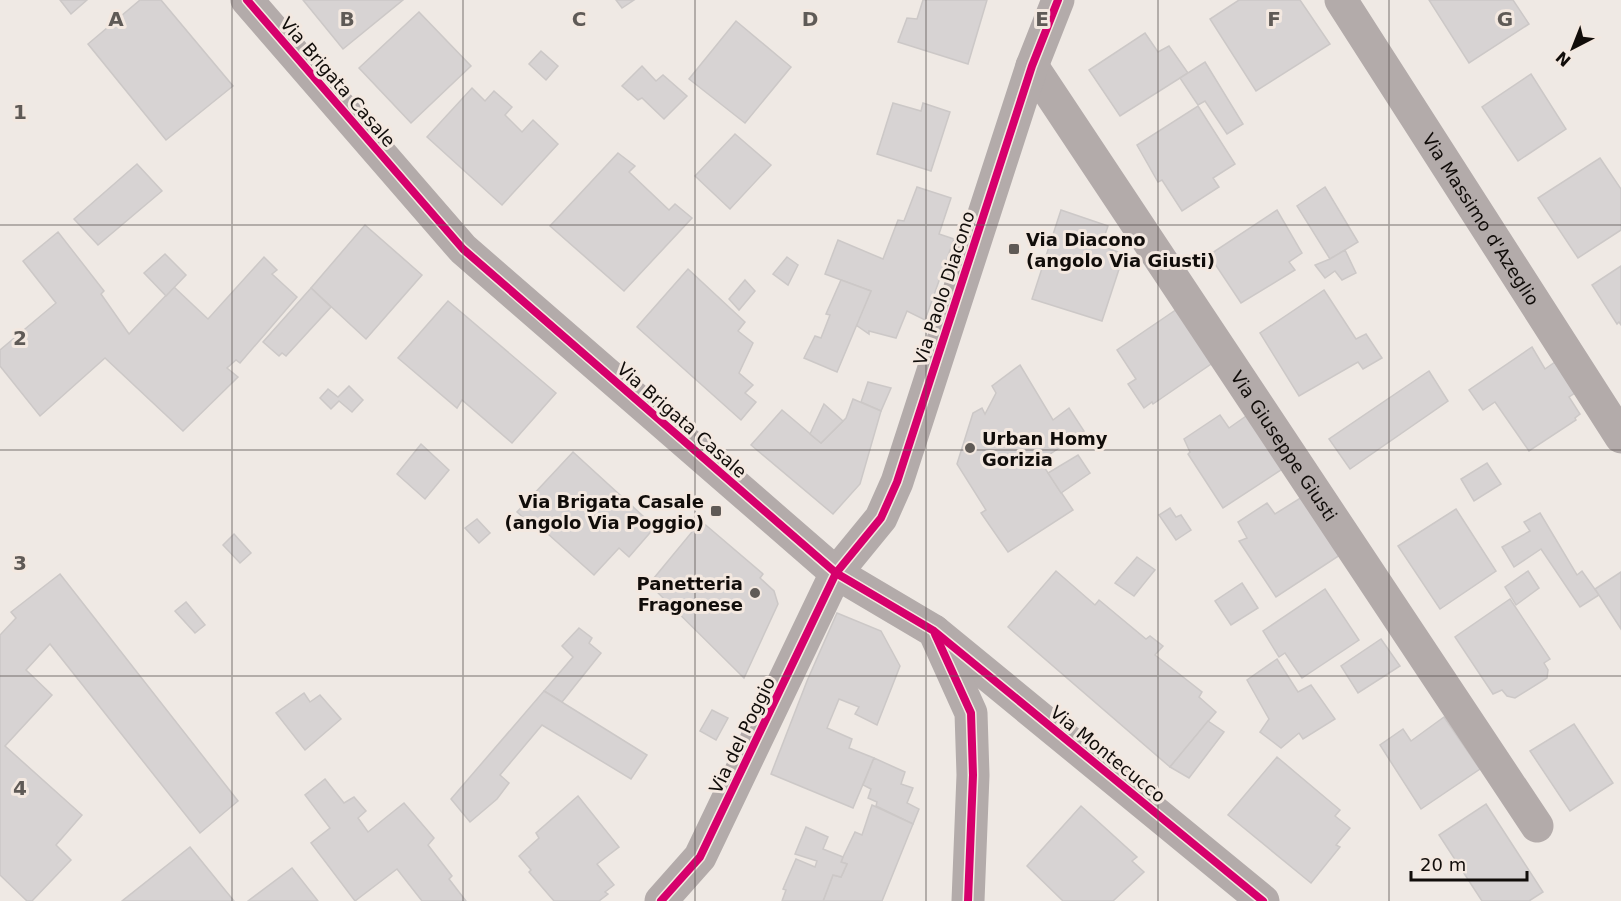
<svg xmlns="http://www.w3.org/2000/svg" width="1621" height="901" font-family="'DejaVu Sans',sans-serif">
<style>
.building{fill:#d7d3d3;stroke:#ccc8c7;stroke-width:1.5}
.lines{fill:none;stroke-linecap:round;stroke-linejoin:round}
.minor{stroke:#b3abaa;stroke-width:33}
.tertiary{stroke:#b3abaa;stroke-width:33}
.cycleway-casing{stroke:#f3e8e0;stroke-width:11}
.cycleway{stroke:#d6006c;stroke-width:8}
.grid{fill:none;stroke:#5f5a56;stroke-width:1.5;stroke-opacity:0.55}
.poi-dot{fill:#5f5a56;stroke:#f3e8e0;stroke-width:2}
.labels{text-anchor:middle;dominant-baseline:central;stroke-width:6;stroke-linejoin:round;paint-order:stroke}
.street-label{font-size:18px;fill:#110d0a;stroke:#f3e8e0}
.poi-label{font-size:18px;font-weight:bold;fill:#110d0a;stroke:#f3e8e0;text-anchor:start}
.grid-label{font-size:20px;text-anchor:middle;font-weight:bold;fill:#5f5a56;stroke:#f3e8e0;stroke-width:6;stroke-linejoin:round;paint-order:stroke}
</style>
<rect width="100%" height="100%" fill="#efe9e4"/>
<g class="building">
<path d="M60,0H87L71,14Z"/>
<path d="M140,0H161L233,86L166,140L88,44Z"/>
<path d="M303,0H403L343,49Z"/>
<path d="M616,0H634L622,8Z"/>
<path d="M923,0H987L968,64L898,42L907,18L917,19Z"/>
<path d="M1239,0H1300L1330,44L1256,91L1210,19Z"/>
<path d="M1429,0H1513L1529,24L1469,63Z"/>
<path d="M419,12L471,66L411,123L359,68Z"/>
<path d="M736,21L791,67L745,123L689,79Z"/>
<path d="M1145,33L1158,52L1169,46L1188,73L1120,116L1089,70Z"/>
<path d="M541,51L558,66L546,80L529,64Z"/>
<path d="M1205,62L1243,124L1227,134L1205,101L1198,105L1180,78Z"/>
<path d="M642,66L656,81L663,75L687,96L664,119L642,98L638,100L622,86Z"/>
<path d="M1531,74L1566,129L1518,161L1482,107Z"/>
<path d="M472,88L485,101L494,91L512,107L505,115L522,132L533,120L558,144L502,205L427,137Z"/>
<path d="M893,103L921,111L923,103L950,112L931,171L877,154Z"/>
<path d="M1198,106L1235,164L1213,178L1219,187L1182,211L1162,180L1158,182L1137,145Z"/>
<path d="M735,134L771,165L730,209L695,176Z"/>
<path d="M618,153L635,166L629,172L669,210L675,204L692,218L624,291L550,226Z"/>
<path d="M1600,158L1621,189V230L1578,258L1538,198Z"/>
<path d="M137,164L162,191L98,245L74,219Z"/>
<path d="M917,187L951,198L939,234L954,239L925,320L907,311L896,338L869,331V334L856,325L871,291L825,274L838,240L883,259L898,220L904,221Z"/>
<path d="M1325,187L1358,242L1330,259L1297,206Z"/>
<path d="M1061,210L1108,226L1101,246L1124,254L1102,321L1032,299Z"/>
<path d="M1277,210L1302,253L1289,262L1295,270L1241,303L1209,255Z"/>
<path d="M365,225L422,275L366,339L311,288Z"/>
<path d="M58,232L104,291L101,294L129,334L174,287L208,319L264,257L277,270L272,274L297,297L240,363L236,360L227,368L238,377L183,431L105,358L40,416L0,366V350L56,303L23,261Z"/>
<path d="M1345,250L1356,273L1342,280L1335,271L1325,278L1315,265L1330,259Z"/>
<path d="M165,254L186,275L166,296L144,273Z"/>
<path d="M787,257L798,265L788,285L773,274Z"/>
<path d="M1621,266V325L1619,322L1617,324L1592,285Z"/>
<path d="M688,269L745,322L738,331L753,343L739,373L753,385L745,393L756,402L741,420L637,327Z"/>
<path d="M745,280L755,291L739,310L729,299Z"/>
<path d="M841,280L871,291L837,372L804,358L815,336L821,338L830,315L826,314Z"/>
<path d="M311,288L331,307L286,356L282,353L279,356L263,342Z"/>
<path d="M1324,290L1356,339L1366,334L1382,358L1363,369L1358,362L1299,396L1260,333Z"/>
<path d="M448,301L556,393L512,443L462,400L457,408L398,358Z"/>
<path d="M1180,307L1214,362L1153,404L1152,402L1144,408L1128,384L1136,379L1117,350Z"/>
<path d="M1532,347L1545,369L1555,362L1575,393L1569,397L1580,414L1575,418L1576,420L1529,451L1495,402L1483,410L1469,390Z"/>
<path d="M1020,365L1053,420L1069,408L1084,431L1040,461L1073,510L1008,552L981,513L986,510L957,464L973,413L982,408L985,414L996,393L992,386Z"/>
<path d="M1429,371L1448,401L1350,469L1329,439Z"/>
<path d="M868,382L891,388L881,411L861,402Z"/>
<path d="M349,386L363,400L352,412L339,401L331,409L320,398L328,389L338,397Z"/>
<path d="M853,399L881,411L860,484L833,514L751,445L782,410L821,443L846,418Z"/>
<path d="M824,404L843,421L821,443L810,434Z"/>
<path d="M1249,414L1284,468L1223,508L1188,454L1190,452L1184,439L1220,415L1229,428Z"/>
<path d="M421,444L449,470L425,499L397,474Z"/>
<path d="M573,452L655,527L629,557L619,548L594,575L539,526L536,529L517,512Z"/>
<path d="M1078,455L1090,473L1061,493L1048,473Z"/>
<path d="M1487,463L1501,484L1474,501L1461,479Z"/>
<path d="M1302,497L1340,555L1276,597L1239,541L1247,538L1238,522L1267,503L1275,514Z"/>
<path d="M1170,508L1176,517L1181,515L1191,530L1176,540L1159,515Z"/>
<path d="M1456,509L1496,571L1440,609L1398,546Z"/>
<path d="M1540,513L1577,575L1582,571L1599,595L1580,607L1541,549L1514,567L1502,547L1530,531L1524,522Z"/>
<path d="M477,519L490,533L479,543L465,528Z"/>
<path d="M701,521L763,574L760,578L774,591L778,604L744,678L649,584Z"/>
<path d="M234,534L251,553L240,563L223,545Z"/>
<path d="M1137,557L1155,570L1134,596L1115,583Z"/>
<path d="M1056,571L1095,605L1099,600L1146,639L1150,636L1163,646L1155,655L1202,692L1199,697L1216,712L1170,767L1008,627Z"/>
<path d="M1528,571L1539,588L1516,605L1505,587Z"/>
<path d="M1621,572V629L1595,589Z"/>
<path d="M60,574L238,801L200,833L50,644L26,670L52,695L5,746L82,815L56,845L71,860L32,901H27L0,875V635L16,618L11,612Z"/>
<path d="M1242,583L1258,608L1231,625L1215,601Z"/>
<path d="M1325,589L1359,640L1302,678L1285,653L1279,657L1263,631Z"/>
<path d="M1510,599L1550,659L1544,663L1548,670L1547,678L1515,698L1507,696L1502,690L1493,694L1455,637Z"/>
<path d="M186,602L205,625L195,633L175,611Z"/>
<path d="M837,613L881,631L900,666L877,725L855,714L859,707L839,699L827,728L852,739L849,748L874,758L853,808L771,774L807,681Z"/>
<path d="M579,628L592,638L589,643L601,653L562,702L544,691L573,657L562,646Z"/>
<path d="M1381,639L1400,666L1358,693L1341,666Z"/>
<path d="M1277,659L1298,692L1311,685L1335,719L1303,739L1299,733L1281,748L1260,732L1269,719L1247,680Z"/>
<path d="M544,691L647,755L631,779L542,725L500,775L509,783L497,799L470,822L451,799Z"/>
<path d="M304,693L310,702L320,695L341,719L305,750L276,713Z"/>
<path d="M712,710L728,718L716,740L700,731Z"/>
<path d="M1444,717L1480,769L1421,809L1380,745L1403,729L1411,741Z"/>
<path d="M1208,721L1224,732L1189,778L1170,767Z"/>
<path d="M1574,724L1613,783L1570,811L1530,751Z"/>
<path d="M1277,757L1340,810L1335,816L1350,828L1336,845L1340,847L1311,883L1228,815Z"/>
<path d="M874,758L905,772L901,784L913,788L907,803L919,809L913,824L876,806L877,802L868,798L871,789L863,785Z"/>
<path d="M325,779L344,803L354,797L366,811L358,818L368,832L404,803L434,838L428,845L452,876L449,879L466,901H422L397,869L355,901L311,843L330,828L305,795Z"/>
<path d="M578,796L619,847L597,864L614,885L605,892L608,894L599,901H554L529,872L531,870L519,856L539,838L536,833Z"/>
<path d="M1486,804L1543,892L1529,901H1482L1439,835Z"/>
<path d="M872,805L913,824L882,901H823L833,875L841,877L847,864L841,862L843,857L855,832L862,835Z"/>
<path d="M1081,806L1137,857L1132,861L1144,872L1113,901H1063L1027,866Z"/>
<path d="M806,827L828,837L823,849L843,857L841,862L847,864L841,877L833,875L823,901H782L786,890L783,889L796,859L815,867L817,861L795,854Z"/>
<path d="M190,847L234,901H122Z"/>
<path d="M292,868L318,901H248Z"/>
</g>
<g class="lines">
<g class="minor">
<path id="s1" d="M1341,0L1621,437"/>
<path id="s2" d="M1032,66L1537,826"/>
<path d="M934,631L1263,901"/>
<path d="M661,901L700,857L836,573L881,518L897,482L1032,66L1058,0"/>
</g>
<path class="tertiary" d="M247,0L463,249L836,573L934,631L971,713L973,775L968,901"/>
<g class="cycleway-casing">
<g id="cycleway">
<path d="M247,0L463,249L836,573L934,631L1263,901"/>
<path d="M935,634L971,713L973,775L968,901"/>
<path d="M661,901L700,857L836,573L881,518L897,482L1032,66L1058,0"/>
</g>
</g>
<use href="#cycleway" class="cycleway"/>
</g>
<path class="grid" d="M232,0V901M463,0V901M695,0V901M926,0V901M1158,0V901M1389,0V901M0,225H1621M0,450H1621M0,676H1621"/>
<g class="poi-dot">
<rect x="1008" y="243" width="12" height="12" rx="3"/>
<circle cx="970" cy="448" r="6"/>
<rect x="710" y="505" width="12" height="12" rx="3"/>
<circle cx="755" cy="593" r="6"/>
</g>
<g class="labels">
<g class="street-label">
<text transform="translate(338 82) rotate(49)">Via Brigata Casale</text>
<text stroke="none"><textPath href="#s1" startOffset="260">Via Massimo d'Azeglio</textPath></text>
<text transform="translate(944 288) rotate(-72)">Via Paolo Diacono</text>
<text transform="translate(682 420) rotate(41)">Via Brigata Casale</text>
<text stroke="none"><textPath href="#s2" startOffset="456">Via Giuseppe Giusti</textPath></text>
<text transform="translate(742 735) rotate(-64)">Via del Poggio</text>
<text transform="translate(1108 754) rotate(39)">Via Montecucco</text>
</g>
<g class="poi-label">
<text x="1026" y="239">Via Diacono<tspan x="1026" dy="21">(angolo Via Giusti)</tspan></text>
<text x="982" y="438">Urban Homy<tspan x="982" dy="21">Gorizia</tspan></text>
<text x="704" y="501" text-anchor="end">Via Brigata Casale<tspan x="704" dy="21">(angolo Via Poggio)</tspan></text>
<text x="743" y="583" text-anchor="end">Panetteria<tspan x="743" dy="21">Fragonese</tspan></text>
</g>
</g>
<g class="grid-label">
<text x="116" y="26">A</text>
<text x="347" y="26">B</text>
<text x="579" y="26">C</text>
<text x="810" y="26">D</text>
<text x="1042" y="26">E</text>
<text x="1274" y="26">F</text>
<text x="1505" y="26">G</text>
<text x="20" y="119">1</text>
<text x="20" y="345">2</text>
<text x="20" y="570">3</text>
<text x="20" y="795">4</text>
</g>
<g transform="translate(1573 48) rotate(222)" stroke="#f3e8e0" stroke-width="4.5" paint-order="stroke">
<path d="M0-4.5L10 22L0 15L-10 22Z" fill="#110d0a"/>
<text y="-9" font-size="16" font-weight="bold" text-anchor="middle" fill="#110d0a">N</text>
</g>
<path d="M1411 871v9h116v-9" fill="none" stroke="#110d0a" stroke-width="3"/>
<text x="1420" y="871" font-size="18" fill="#110d0a" stroke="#f3e8e0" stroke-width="4.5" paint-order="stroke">20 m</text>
</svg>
